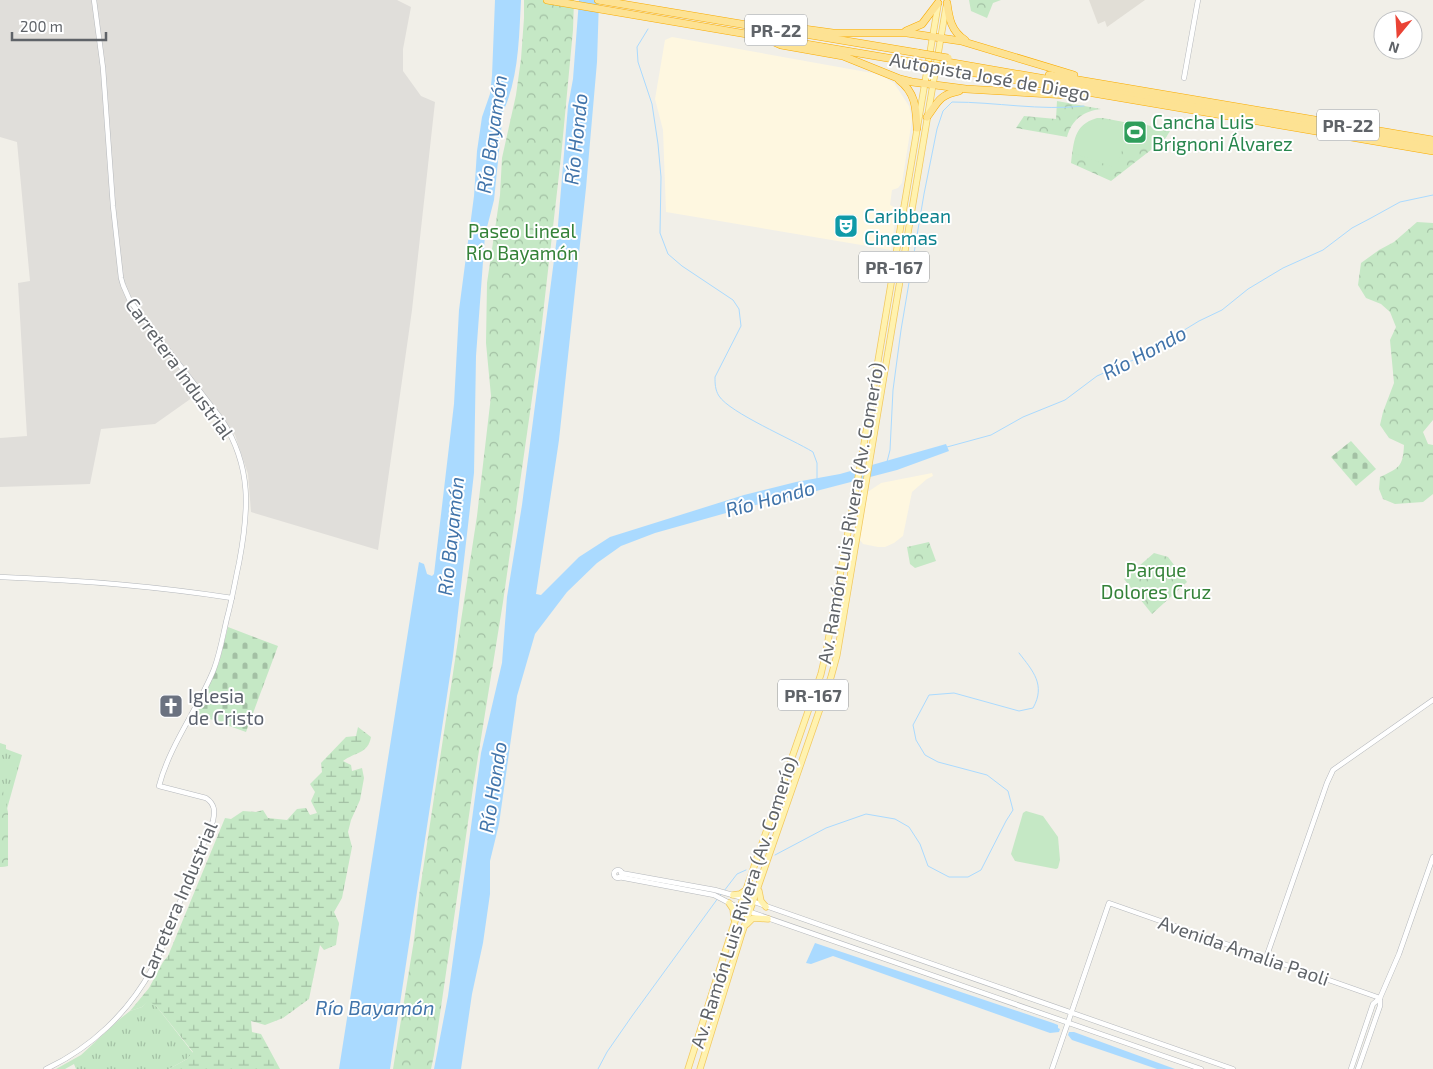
<svg xmlns="http://www.w3.org/2000/svg" width="1433" height="1069" font-family="'Exo 2',sans-serif">
<style>
.commercial{fill:#fef7e0}
.industrial{fill:#e0deda}
.education{fill:#e1ded6}
.grass{fill:url(#grass-tufts)}
.forest{fill:url(#forest-crowns)}
.wetland{fill:url(#wetland-marsh)}
.cemetery{fill:url(#cemetery-stones)}
.pitch{fill:#c5e8c5}
.water{fill:#aadaff}
.lines{fill:none;stroke-linecap:round;stroke-linejoin:round}
.stream{stroke:#aadaff;stroke-width:1}
.minor-casing{stroke:#b5b8bc;stroke-width:5.5}
.major-casing{stroke:#f2c960;stroke-width:7}
.highway-casing{stroke:#f9ab00;stroke-width:8}
.minor{stroke:#fff;stroke-width:4.5}
.major{stroke:#fff2af;stroke-width:5.5}
.highway{stroke:#fde293;stroke-width:7}
.highway-bridge-casing{stroke:#f9ab00;stroke-width:8;stroke-linecap:butt}
.highway-bridge{stroke:#fde293;stroke-width:7}
.labels{text-anchor:middle;dominant-baseline:central;stroke-width:4;stroke-linejoin:round;paint-order:stroke}
.shield{fill:#fff;stroke:#8f9295;stroke-width:1}
.shield-label{font-size:18px;font-weight:bold;fill:#5f6368}
.street-label{font-size:19px;fill:#5f6368;stroke:#fff}
.leisure-label{font-size:19px;fill:#27864d;stroke:#fff;text-anchor:start}
.culture-label{font-size:19px;fill:#0d838f;stroke:#fff;text-anchor:start}
.park-label{font-size:19px;fill:#348238;stroke:#fff}
.worship-label{font-size:19px;fill:#5b616d;stroke:#fff;text-anchor:start}
.water-label{font-size:20px;font-style:italic;fill:#4174aa;stroke:#fff}
</style>
<defs>
<pattern id="grass-tufts" width="24" height="20" patternUnits="userSpaceOnUse" patternTransform="scale(1.25)"><rect width="24" height="20" fill="#c5e8c5"/><path d="M3 7l-1-3M5 7V3M7 7l1-3M15 17l-1-3M17 17v-4M19 17l1-3" fill="none" stroke="#a3c0a4"/></pattern>
<pattern id="forest-crowns" width="20" height="18" patternUnits="userSpaceOnUse" patternTransform="scale(1.25)"><rect width="20" height="18" fill="#c5e8c5"/><path d="M2 6a3 3 0 1 1 6 0M12 15a3 3 0 1 1 6 0" fill="none" stroke="#a3c0a4"/></pattern>
<pattern id="wetland-marsh" width="20" height="14" patternUnits="userSpaceOnUse" patternTransform="scale(1.25)"><rect width="20" height="14" fill="#c5e8c5"/><path d="M1 5h8M5 5V1M11 12h8M15 12V8" fill="none" stroke="#a3c0a4"/></pattern>
<pattern id="cemetery-stones" width="16" height="16" patternUnits="userSpaceOnUse" patternTransform="scale(1.25)"><rect width="16" height="16" fill="#c5e8c5"/><path d="M2 7V4a2 2 0 0 1 4 0v3zM10 15v-3a2 2 0 0 1 4 0v3z" fill="#a3c0a4"/></pattern>
</defs>
<rect width="100%" height="100%" fill="#f1efe8"/>
<g class="commercial">
<path d="M672,37L872,73L882,76L894,83L909,106L912,120L902,183L898,188L892,190L890,205L894,207L896,214L891,250L666,212L663,130L655,99L665,40Z"/>
<path d="M932,473L933,476L927,479L912,492L903,536L894,543L885,547H878L863,544L859,539L866,493L881,483Z"/>
</g>
<path class="industrial" d="M0,0H397L411,7L403,49V71L421,96L435,102L412,310L378,550L251,512L248,474L235,435L196,395L155,424L101,429L90,484L0,487V438L27,436L18,283L30,281L17,142L0,137Z"/>
<path class="education" d="M1089,0H1145L1107,27L1105,21L1098,24Z"/>
<g class="grass">
<path d="M0,743L6,745V749L22,755L7,809L8,866L0,867Z"/>
<path d="M149,1000L157,1007L193,1053L187,1059L169,1069H76L74,1064L65,1069H56L81,1055L121,1018L130,1011L142,1007Z"/>
</g>
<g class="forest">
<path d="M524,0H574L573,30L561,157L539,349L503,602L473,788L434,1055L431,1069H393L414,940L419,896L477,516L491,396L486,343L487,283L500,195L502,158L516,95L521,59L524,18Z"/>
<path d="M969,0H1001L993,3L987,18L971,11Z"/>
<path d="M1057,101L1101,109C1084,111 1072,119 1067,137L1016,128L1024,116L1056,119Z"/>
<path d="M1097,118H1103L1170,131L1165,139L1111,181L1071,163C1074,142 1073,125 1097,118Z"/>
<path d="M1417,222L1433,223V420L1423,432L1428,444L1433,445V494L1423,502L1395,504L1383,499L1379,489L1380,477C1399,468 1403,467 1404,445L1389,438L1380,425L1383,412L1394,383L1390,340L1396,327L1390,312L1381,304L1366,298L1358,285L1361,263L1379,250L1394,242Z"/>
<path d="M929,542L936,561L915,568L910,564L907,547Z"/>
<path d="M1154,553L1168,557L1187,582L1152,614L1124,579Z"/>
<path d="M0,778L8,812V866L0,867Z"/>
</g>
<path class="wetland" d="M358,727L371,737C368,754 355,752 343,761L351,765L352,771L362,768L364,778L360,800L351,820L348,832L352,847L342,898L334,912L339,923L336,945L324,950L320,945L309,999L283,1018L265,1025L251,1021L252,1032L261,1034L280,1069H169L187,1059L193,1052L157,1007L149,1001L142,1007L130,1011L149,988L163,962L168,956L225,818L231,819L243,811L256,812L263,810L268,818L287,820L297,809L306,808L310,815L317,813L311,801L315,792L310,784L322,772L321,763L346,737L356,736Z"/>
<g class="cemetery">
<path d="M1351,441L1376,469L1356,486L1331,457Z"/>
<path d="M228,627L278,646L246,732L196,714L219,663Z"/>
</g>
<g class="pitch">
<path d="M1100,119L1129,123L1124,145L1117,165L1113,167L1073,153C1076,134 1079,122 1100,119Z"/>
<path d="M1142,124L1151,126L1149,138L1161,128L1167,136L1155,146L1149,139L1148,143L1139,141Z"/>
<path d="M1026,811L1043,816L1058,837L1060,860L1058,868L1056,869L1015,861L1011,854L1023,813Z"/>
</g>
<g class="water">
<path d="M495,0H521C519,37 519,77 503,112L494,200L485,235L476,356L474,473L453,656L390,1069H339L419,562L424,564L427,574L432,576L434,574L454,404L459,310L474,196L477,151L482,117L490,94L492,76Z"/>
<path d="M579,0H599L597,62L586,188L559,440L536,594L541,595L579,557L610,537L744,495L796,482L840,474L946,444L949,451L897,470L797,496L751,506L655,533L621,546L597,563L567,592L535,634L517,696L499,824L490,861V894L483,943L472,994L461,1069H434L448,996L481,753L502,663L507,597L522,505L557,237L568,106L573,79Z"/>
<path d="M815,943L1053,1023L1058,1025V1028L1060,1029L1059,1032L1050,1033L833,956L811,964L806,963Z"/>
<path d="M1069,1032H1074L1175,1069H1157L1072,1040L1068,1035Z"/>
</g>
<g class="lines">
<g class="stream">
<path d="M648,29L637,47L638,62L652,104L658,144L661,177L660,233L668,254L682,266L733,300L739,309L741,326L715,377C715,383 715,390 719,396C730,413 792,439 813,452L817,463V479"/>
<path d="M947,447L991,435L1023,417L1065,400L1097,376L1140,357L1199,321L1222,310L1248,289L1283,268L1323,250L1352,228L1371,218L1400,202L1433,195"/>
<path d="M887,462L890,450L893,390L901,330L924,194L937,129L943,111L952,102C996,102 1040,111 1084,106"/>
<path d="M775,855L826,828L866,814L895,819L909,827L920,844L928,866L949,877H968L981,870L1006,821L1013,810L1008,791L987,775L938,762L925,755L916,740L913,725L929,695L954,693L1019,711L1033,708C1046,685 1033,671 1019,653"/>
<path d="M724,891L737,874L746,870"/>
<path d="M598,1069L607,1052L632,1016L721,894"/>
</g>
<g class="minor-casing">
<g id="minor">
<path d="M1184,78L1198,0"/>
<path d="M0,577C78,580 155,586 232,598"/>
<circle cx="618" cy="874" r="4"/>
<path d="M621,873L715,890L743,898L1233,1069"/>
<path d="M619,877L714,895L739,908L1201,1069"/>
<path d="M1266,958L1327,783L1333,770L1433,700"/>
<path d="M46,1069C91,1048 128,1013 152,969C162,950 169,929 177,909C189,880 201,850 213,821C215,811 215,804 206,798L159,786C170,744 198,709 214,669C220,653 223,635 227,618C232,600 235,581 239,563C249,510 252,467 222,420L130,301L123,285L121,278L113,206L103,68L94,0"/>
<path d="M1052,1069L1109,903L1380,998"/>
<path d="M1351,1069L1373,1004L1380,998L1399,954L1433,857"/>
<path d="M1358,1069L1380,1006V998"/>
</g>
</g>
<g class="major-casing">
<g id="major">
<path d="M759,891L761,901L766,907"/>
<path d="M733,895L740,894L746,890"/>
<path d="M729,903L733,909L734,919"/>
<path d="M747,924L753,918L768,919"/>
<path d="M688,1069L732,930L821,674L826,652L862,456L938,5"/>
<path d="M700,1069L742,933L831,677L837,655L946,7"/>
</g>
</g>
<g class="highway-casing">
<g id="highway">
<path d="M547,0L917,63"/>
<path d="M598,0L765,28"/>
<path d="M947,3C949,18 951,31 965,40"/>
<path d="M761,27L782,26L833,33H907L961,41L1074,75"/>
<path d="M761,30L792,35"/>
<path d="M787,31L918,53"/>
<path d="M906,31L922,24L938,3"/>
<path d="M772,41L781,45L843,56L900,79L912,82L966,89L1084,96"/>
<path d="M947,62L1433,146"/>
<path d="M946,68L1433,151"/>
<path d="M1049,75L1433,140"/>
<path d="M899,80C916,93 916,109 917,128"/>
<path d="M927,117C938,102 939,95 959,91"/>
</g>
</g>
<use href="#minor" class="minor"/>
<use href="#major" class="major"/>
<use href="#highway" class="highway"/>
<g class="highway-bridge-casing">
<g id="highway-bridge">
<path d="M918,53L948,58"/>
<path d="M917,63L946,68"/>
</g>
</g>
<use href="#highway-bridge" class="highway-bridge"/>
</g>
<defs>
<g id="stadium-square" transform="scale(1.25)"><rect x="-9" y="-9" width="18" height="18" rx="4" fill="#2e9e5b" stroke="#fff"/><path d="M0-5a6.5 5 0 1 0 0 10a6.5 5 0 1 0 0-10ZM-3.5-1.8h7v3.6h-7Z" fill="#fff"/></g>
<g id="theatre-square" transform="scale(1.25)"><rect x="-9" y="-9" width="18" height="18" rx="4" fill="#0f9aa8" stroke="#fff"/><path d="M-5-5.5Q0-4 5-5.5V0Q5 5 0 6Q-5 5-5 0ZM-3.3-2.5H-1v1.5H-3.3ZM1-2.5H3.3v1.5H1ZM-2.8 1Q0 5.5 2.8 1Z" fill="#fff"/></g>
<g id="church-square" transform="scale(1.25)"><rect x="-9" y="-9" width="18" height="18" rx="4" fill="#6b7280" stroke="#fff"/><path d="M-1.2-6h2.4v3.5h3.3v2.4h-3.3V6h-2.4V-.1h-3.3v-2.4h3.3Z" fill="#fff"/></g>
</defs>
<g fill-rule="evenodd">
<use href="#stadium-square" x="1135" y="132"/>
<use href="#theatre-square" x="846" y="226"/>
<use href="#church-square" x="171" y="706"/>
</g>
<g class="labels">
<g class="shield">
<rect x="745" y="14.5" width="62" height="31" rx="4"/>
<rect x="1317" y="109.5" width="62" height="31" rx="4"/>
<rect x="859" y="251.5" width="70" height="31" rx="4"/>
<rect x="778" y="679.5" width="70" height="31" rx="4"/>
</g>
<g class="shield-label">
<text x="776" y="30">PR-22</text>
<text x="1348" y="125">PR-22</text>
<text x="894" y="267">PR-167</text>
<text x="813" y="695">PR-167</text>
</g>
<g class="street-label">
<text transform="translate(990 76) rotate(10)">Autopista José de Diego</text>
<text transform="translate(180 368) rotate(54)">Carretera Industrial</text>
<text transform="translate(850 513) rotate(-80)">Av. Ramón Luis Rivera (Av. Comerío)</text>
<text transform="translate(178 900) rotate(-67)">Carretera Industrial</text>
<text transform="translate(743 902) rotate(-72)">Av. Ramón Luis Rivera (Av. Comerío)</text>
<text transform="translate(1244 950) rotate(19)">Avenida Amalia Paoli</text>
</g>
<g class="leisure-label">
<text x="1152" y="121">Cancha Luis<tspan x="1152" dy="22">Brignoni Álvarez</tspan></text>
</g>
<g class="culture-label">
<text x="864" y="215">Caribbean<tspan x="864" dy="22">Cinemas</tspan></text>
</g>
<g class="park-label">
<text x="522" y="230">Paseo Lineal<tspan x="522" dy="22">Río Bayamón</tspan></text>
<text x="1156" y="569">Parque<tspan x="1156" dy="22">Dolores Cruz</tspan></text>
</g>
<g class="worship-label">
<text x="188" y="695">Iglesia<tspan x="188" dy="22">de Cristo</tspan></text>
</g>
<g class="water-label">
<text transform="translate(491 134) rotate(-82)">Río Bayamón</text>
<text transform="translate(575 139) rotate(-84)">Río Hondo</text>
<text transform="translate(1144 352) rotate(-28)">Río Hondo</text>
<text transform="translate(770 498) rotate(-15)">Río Hondo</text>
<text transform="translate(450 536) rotate(-84)">Río Bayamón</text>
<text transform="translate(492 787) rotate(-81)">Río Hondo</text>
<text x="375" y="1007">Río Bayamón</text>
</g>
</g>
<g transform="translate(1398 35) rotate(198)"><circle r="24" fill="#ffffff" stroke="#bfc1c3"/>
<path d="M0-4L9 19L0 12L-9 19Z" fill="#ea4335"/>
<text y="-8" font-size="14" font-weight="bold" text-anchor="middle" fill="#5f6368">N</text>
</g>
<path d="M12 32v8h94v-8" fill="none" stroke="#5f6368" stroke-width="2.5"/>
<text x="20" y="32" font-size="15" fill="#5f6368" stroke="#ffffff" stroke-width="4" paint-order="stroke">200 m</text>
</svg>
